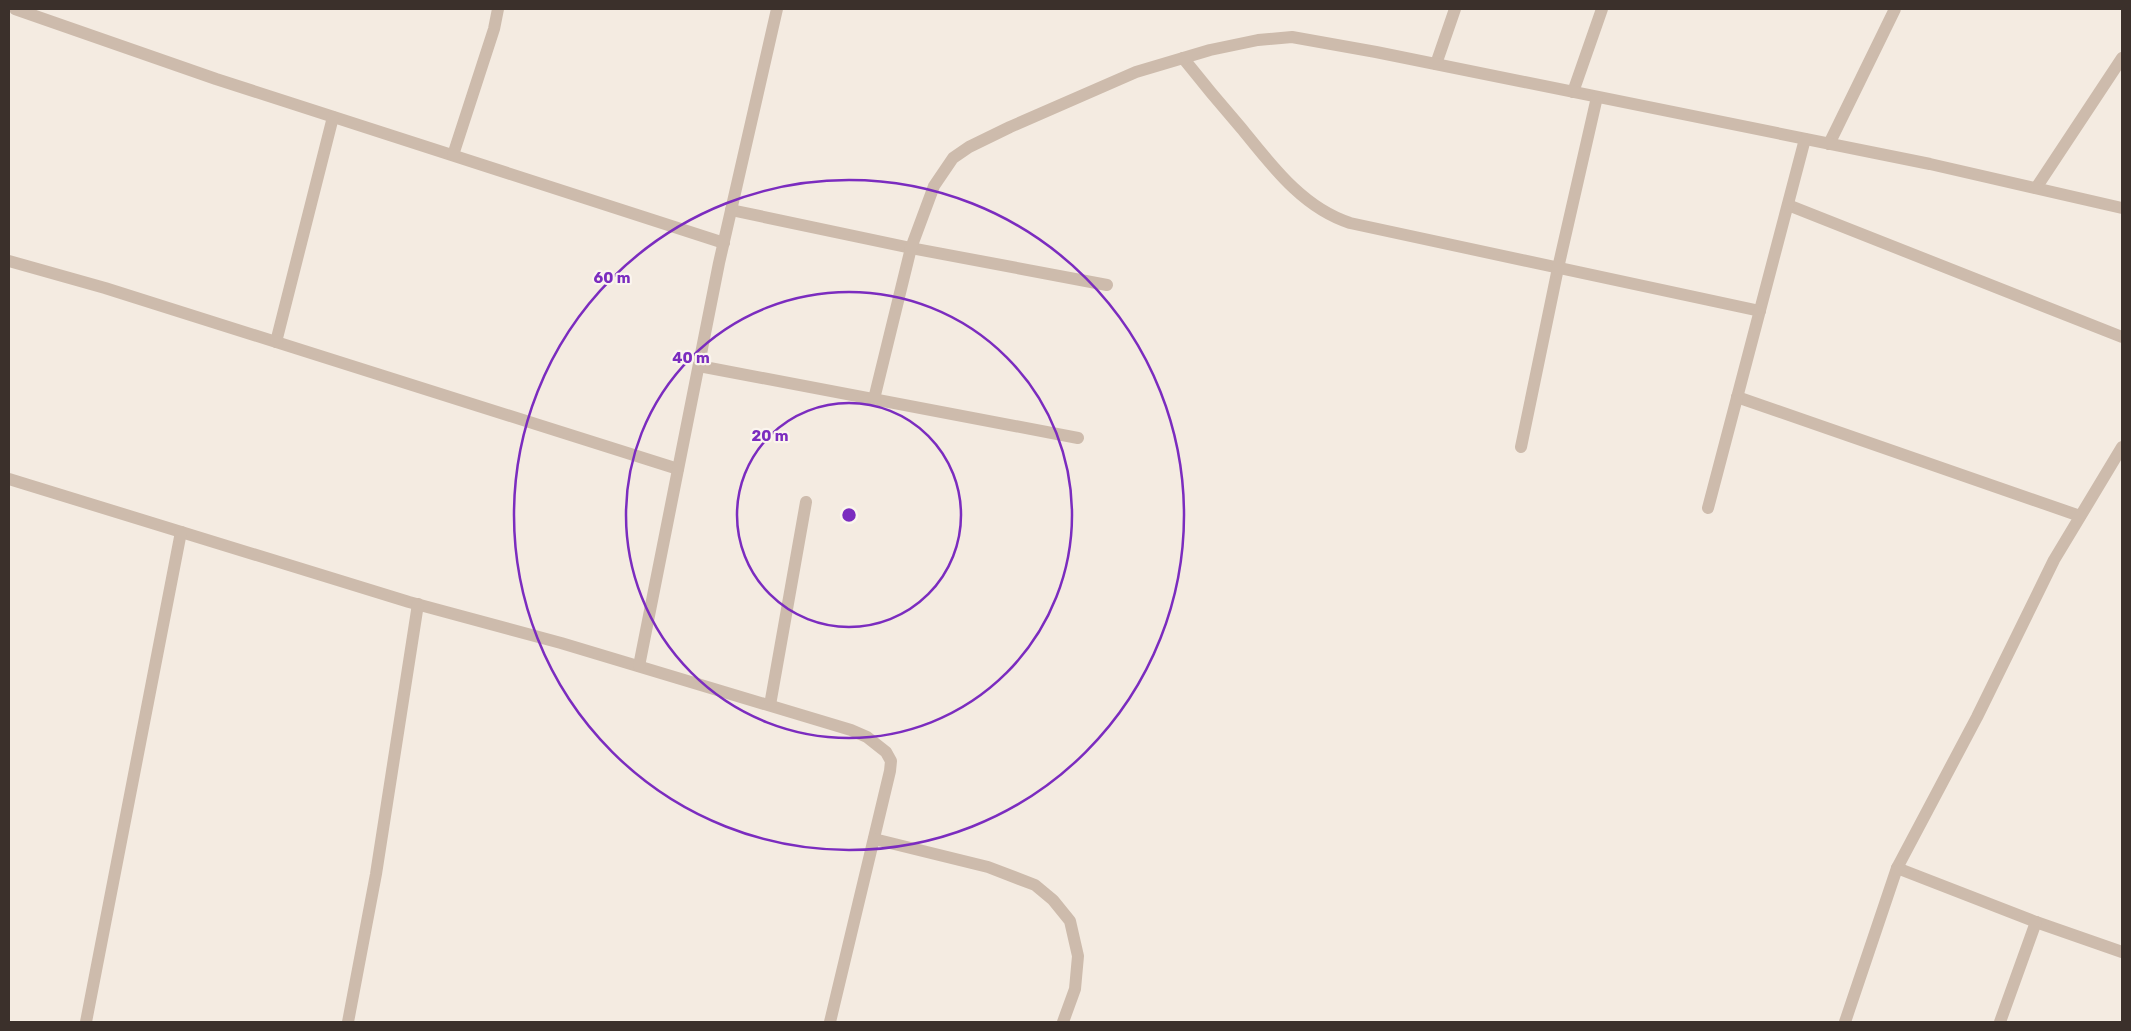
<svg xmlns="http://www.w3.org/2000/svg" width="2131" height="1031" font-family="Rubik,sans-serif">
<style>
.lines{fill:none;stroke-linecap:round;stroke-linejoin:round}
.minor{stroke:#cdbbac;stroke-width:12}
.ring{fill:none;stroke:#7b2cbf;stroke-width:2.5}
.centre{fill:#7b2cbf;stroke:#fbf5ee;stroke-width:2.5}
.ring-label{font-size:15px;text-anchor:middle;font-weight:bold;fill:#7b2cbf;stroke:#fbf5ee;stroke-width:4.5;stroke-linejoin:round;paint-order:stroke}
</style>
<rect width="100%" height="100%" fill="#f4ebe1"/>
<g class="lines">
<g class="minor">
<path d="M15,9L216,79L724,243"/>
<path d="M1183,58C1202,82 1222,106 1242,129C1272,166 1303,208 1350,223L1760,311"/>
<path d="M1436,64L1455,9"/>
<path d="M1573,92L1602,9"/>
<path d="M1829,144L1895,9"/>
<path d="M453,155L494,29L498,9"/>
<path d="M2036,188L2122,58"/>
<path d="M1788,205L2122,337"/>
<path d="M731,210L911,248L1107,285"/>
<path d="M9,261L105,288L678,469"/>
<path d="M276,342L333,117"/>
<path d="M699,366L1078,438"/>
<path d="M1737,397L2080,516"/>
<path d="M874,399L911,248L934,186L953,158L969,147L1010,127L1136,72L1210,50L1258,40L1292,37L1376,52L1930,164L2122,208"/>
<path d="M1521,447L1558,268L1597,97"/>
<path d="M9,479L409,602L561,643L851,730L867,737L886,752L891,761L890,771L830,1022"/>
<path d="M1708,508L1805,139"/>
<path d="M639,666L719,263L777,9"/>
<path d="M770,705L806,502"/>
<path d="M874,839L988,867L1035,885L1053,900L1070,921L1078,956L1075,989L1063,1022"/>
<path d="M1897,868L2036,922L2122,952"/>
<path d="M86,1022L181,532"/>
<path d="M348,1022L376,874L418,604"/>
<path d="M1845,1022L1897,868L1977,717L2054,560L2122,447"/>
<path d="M2000,1022L2036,922"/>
</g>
</g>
<g class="ring">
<circle cx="849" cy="515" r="112"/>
<circle cx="849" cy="515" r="223"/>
<circle cx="849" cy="515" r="335"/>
</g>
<circle cx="849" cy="515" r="8" class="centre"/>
<g class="ring-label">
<text x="612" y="283">60 m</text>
<text x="691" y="363">40 m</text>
<text x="770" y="441">20 m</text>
</g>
<rect width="2131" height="1031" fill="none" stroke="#3b302b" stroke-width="20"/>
</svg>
